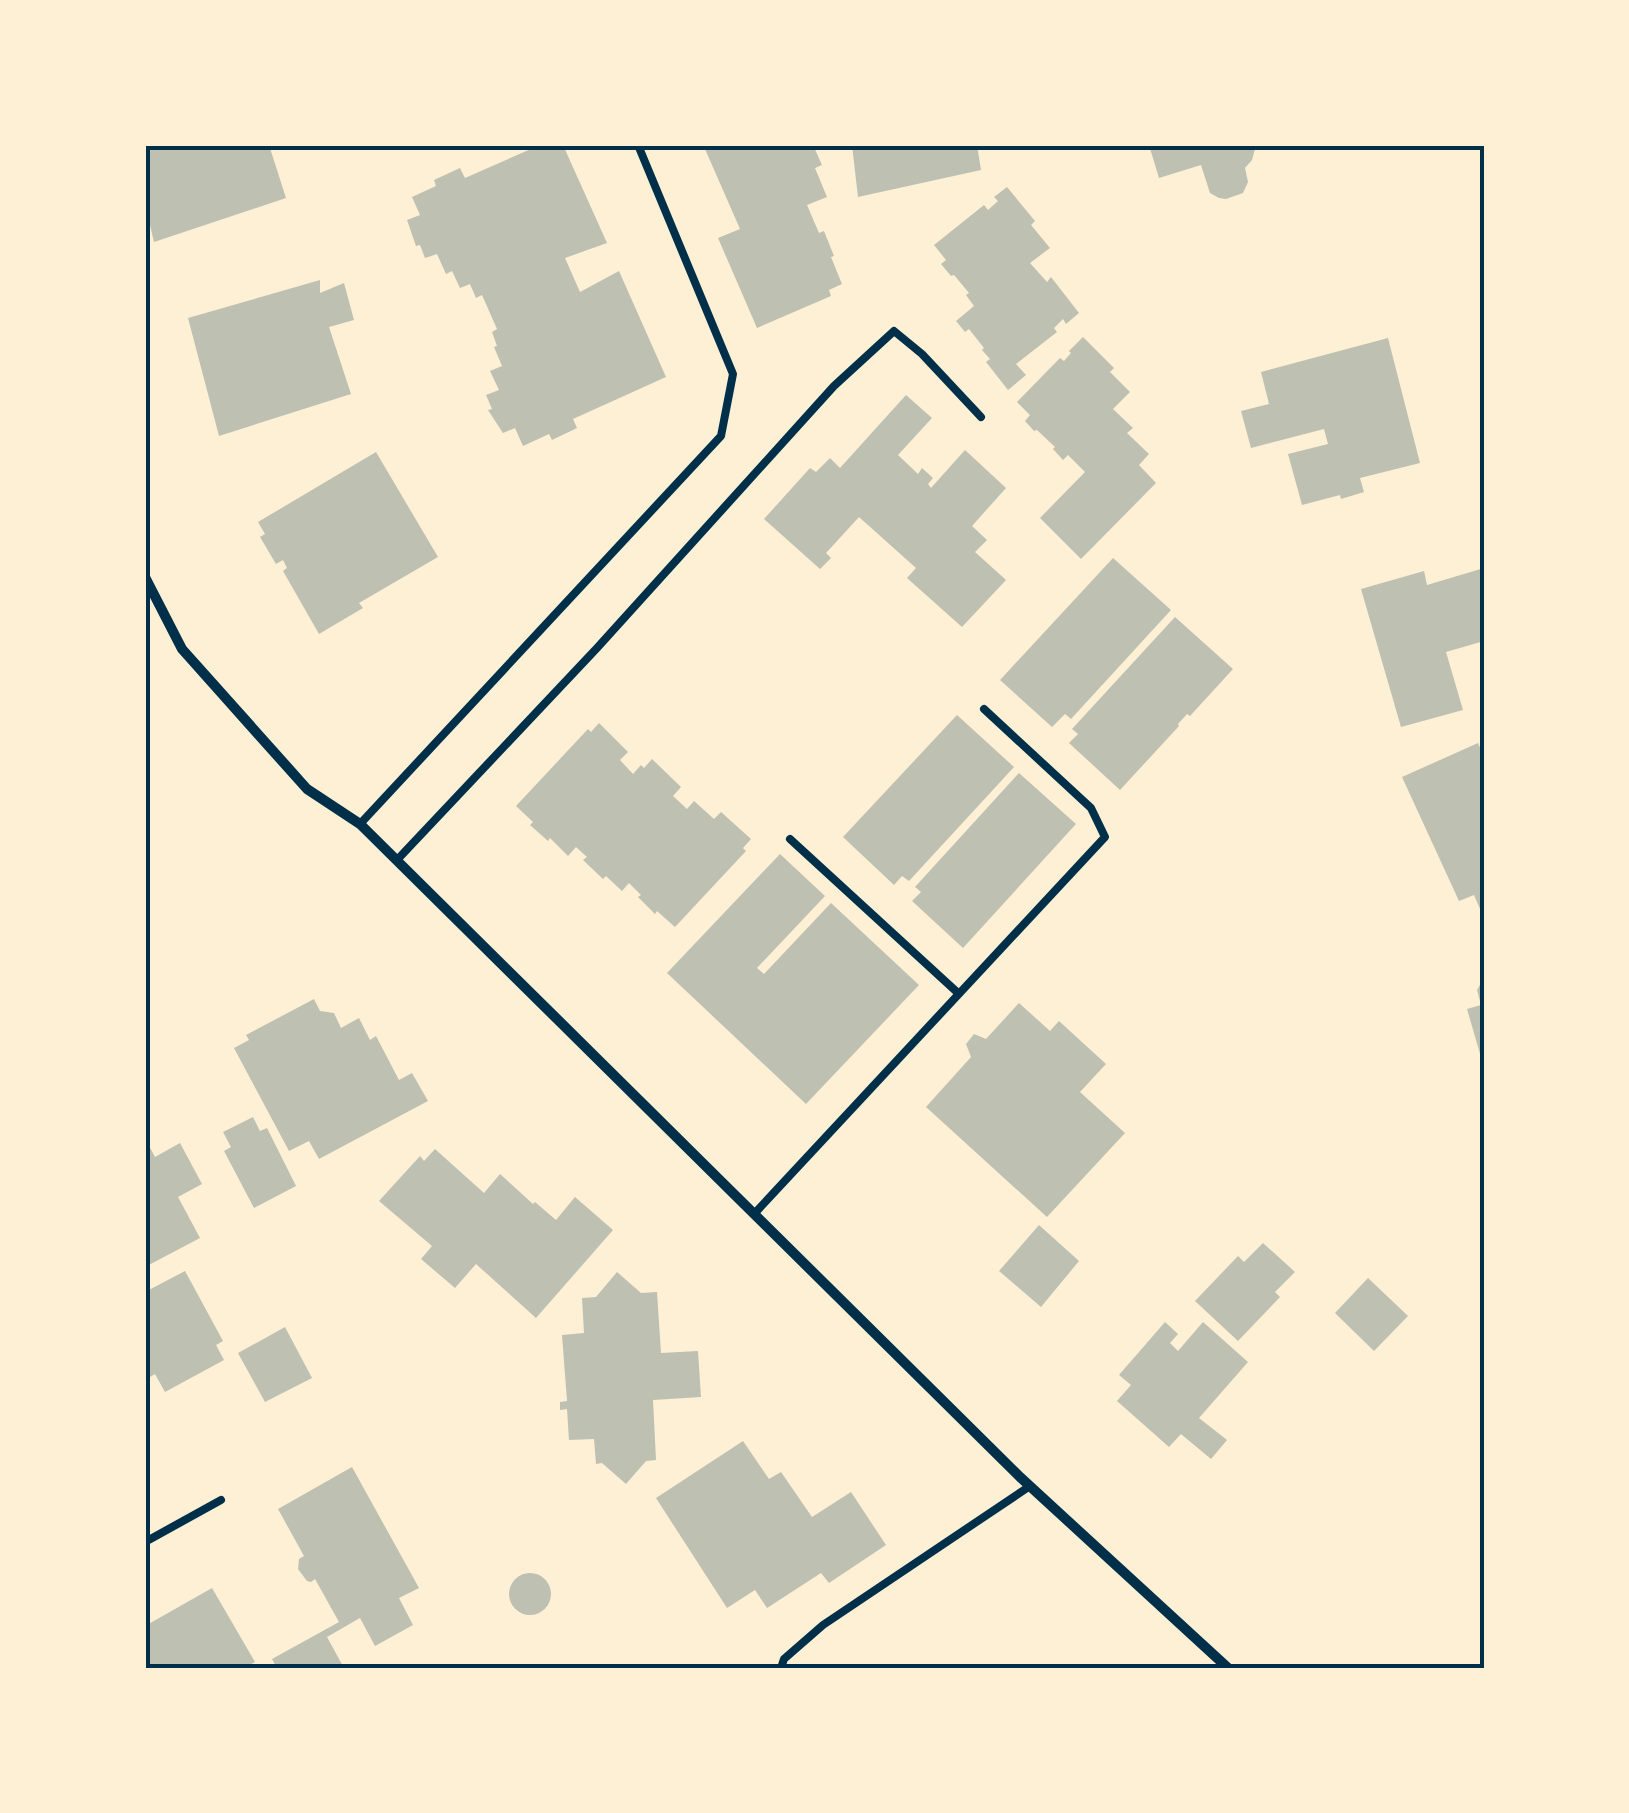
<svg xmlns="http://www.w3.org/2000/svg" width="1629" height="1813" font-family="'Asap Condensed',sans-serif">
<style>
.building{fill:#bec0b2}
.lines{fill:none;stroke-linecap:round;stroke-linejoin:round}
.service{stroke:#003049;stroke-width:8}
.minor{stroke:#003049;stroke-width:10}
.neatline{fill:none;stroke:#003049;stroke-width:4}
</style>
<rect width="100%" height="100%" fill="#fdf0d5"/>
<g class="building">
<path d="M145,145H269L286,198L154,242L145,204Z"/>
<path d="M540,145H563L607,243L565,258L580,292L619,271L666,377L573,419L577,428L552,440L549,434L523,446L515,428L503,433L488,410L492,409L486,395L499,390L490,371L502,366L494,347L497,346L492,332L497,329L482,295L476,298L470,284L460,288L452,271L446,274L437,254L425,258L420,245L416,246L407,220L420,215L412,197L436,186L434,180L460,168L465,178Z"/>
<path d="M714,145H813L822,165L815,168L827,197L807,205L819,233L824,231L834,256L831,257L842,284L829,290L831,296L757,328L718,238L740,229L705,149Z"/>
<path d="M852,145H977L981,170L858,197Z"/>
<path d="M1149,145H1256L1252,160L1245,168L1248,182L1243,193L1226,199L1219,198L1210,193L1201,165L1159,178Z"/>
<path d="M1007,187L1035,221L1031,225L1050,248L1030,263L1047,282L1051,277L1079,313L1066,324L1063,319L1054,328L1057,332L1016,364L1026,375L1008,390L986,362L990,359L982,350L984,348L969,329L965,332L956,321L974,306L966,295L969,293L954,275L951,276L941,264L946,260L934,245L984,205L988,210L998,201L994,197Z"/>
<path d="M320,280V293L344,283L354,320L329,327L351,394L219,436L188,318Z"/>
<path d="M1083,337L1114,368L1110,372L1130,392L1113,409L1133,428L1127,433L1149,454L1139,465L1156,483L1081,559L1040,518L1085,472L1068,455L1063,460L1053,449L1055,447L1037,430L1034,431L1025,421L1030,415L1017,402L1060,358L1064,361L1071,353L1069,351Z"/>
<path d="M1388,338L1420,463L1360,478L1364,492L1341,499L1340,495L1302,505L1288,454L1328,444L1324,429L1251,448L1241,411L1269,404L1261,372Z"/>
<path d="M906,395L932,418L898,455L918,474L922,468L933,478L928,484L931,488L965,450L1006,488L972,526L987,540L975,552L1006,580L962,627L907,578L916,568L859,517L826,553L831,558L820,569L764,519L810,468L816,472L830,458L840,468Z"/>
<path d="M376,452L438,557L359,603L363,608L319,634L283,571L287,568L283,560L276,564L260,537L265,534L258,522Z"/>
<path d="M1113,558L1171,610L1071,719L1065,714L1052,727L1000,680Z"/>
<path d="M1484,568V641L1446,652L1463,710L1401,727L1361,589L1424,571L1427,585Z"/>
<path d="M1175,617L1233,669L1190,716L1187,714L1178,724L1179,726L1120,790L1069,743L1078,734L1072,729Z"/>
<path d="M957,715L1014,767L909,881L902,876L894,885L843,837Z"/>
<path d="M599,723L628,752L620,760L633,774L641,765L644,768L652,759L681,787L673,796L687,809L694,801L714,819L721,812L751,839L743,848L746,851L675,927L657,911L655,914L638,897L641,895L629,883L622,891L606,876L603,879L583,860L587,857L576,847L568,856L550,838L548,841L530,825L533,822L516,806L588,729L591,732Z"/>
<path d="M1478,743L1482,752L1484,751V918L1474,895L1459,901L1402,777Z"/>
<path d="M1019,773L1076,824L963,948L912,901L921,892L915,887Z"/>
<path d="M780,854L825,896L757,968L764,974L831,903L919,985L806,1104L667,973Z"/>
<path d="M1484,978V1063L1483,1064L1467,1009L1481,1005L1477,990Z"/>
<path d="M314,999L320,1011L334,1013L341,1028L359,1018L370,1040L376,1036L399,1080L412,1073L428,1101L319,1159L309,1141L289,1151L234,1048L249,1040L246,1035Z"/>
<path d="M1019,1003L1050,1031L1059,1021L1106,1064L1080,1092L1125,1133L1047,1217L926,1107L971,1057L966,1044L974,1034L986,1039Z"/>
<path d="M253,1117L260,1131L267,1128L296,1186L254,1208L224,1151L231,1147L223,1132Z"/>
<path d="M145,1138L155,1157L180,1143L202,1184L178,1197L200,1238L145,1267Z"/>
<path d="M435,1149L484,1193L500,1174L533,1204L535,1202L556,1220L575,1197L613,1230L536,1318L476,1264L455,1288L421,1259L432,1246L379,1201L420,1156L424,1161Z"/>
<path d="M1039,1225L1079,1261L1041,1307L999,1271Z"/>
<path d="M1263,1243L1295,1272L1275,1292L1280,1297L1238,1341L1195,1301L1238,1256L1244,1262Z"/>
<path d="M185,1271L223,1341L216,1345L224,1360L165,1392L155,1374L145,1380V1292Z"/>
<path d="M617,1272L641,1293L657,1292L661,1353L698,1351L701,1397L653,1400L656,1460L646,1461L626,1484L602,1463L596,1464L594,1439L569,1440L567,1409L560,1410V1402L567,1401L562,1335L584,1333L582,1298L596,1297Z"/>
<path d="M1368,1278L1408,1316L1374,1351L1335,1313Z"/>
<path d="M1165,1322L1178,1334L1170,1343L1178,1351L1203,1322L1248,1362L1199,1418L1227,1440L1211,1459L1181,1434L1169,1447L1117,1401L1131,1385L1119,1375Z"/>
<path d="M285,1327L312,1378L265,1402L238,1353Z"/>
<path d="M743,1441L769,1479L781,1472L812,1517L851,1492L886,1545L829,1583L821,1573L767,1608L755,1590L727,1608L656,1498Z"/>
<path d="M352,1467L419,1588L399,1598L413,1625L375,1646L360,1618L327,1637L344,1668H277L272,1659L339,1622L315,1579L311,1582L307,1581L298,1569L299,1559L304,1556L278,1509Z"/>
<circle cx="530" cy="1594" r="21"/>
<path d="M212,1588L255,1662L244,1668H145V1626Z"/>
</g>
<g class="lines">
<g class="service">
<path d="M360,824L721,436L733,374L638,145"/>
<path d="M790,839L958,993"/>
<path d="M397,860L597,648L834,386L894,331L922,354L981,417"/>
<path d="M754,1214L1105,837L1091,808L984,709"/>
<path d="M145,1542L221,1500"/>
<path d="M781,1668L784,1659L823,1625L1030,1486"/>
</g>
<path class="minor" d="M145,577L182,649L307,789L360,824L1020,1477L1228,1668"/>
</g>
<rect width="1629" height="1813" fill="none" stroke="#fdf0d5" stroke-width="295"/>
<rect x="148" y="148" width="1334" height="1518" class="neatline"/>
</svg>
